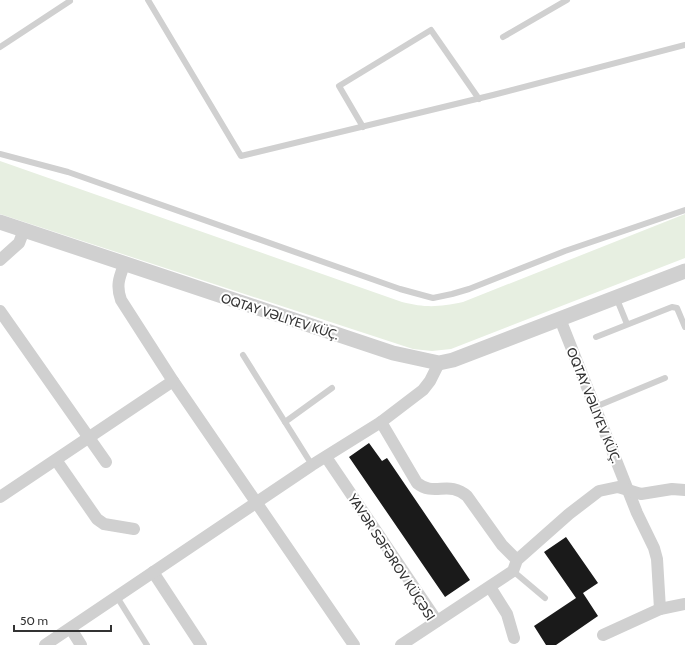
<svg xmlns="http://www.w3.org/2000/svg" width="685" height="645" font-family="Cabin,sans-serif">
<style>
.green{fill:#e7efe1}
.building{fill:#1a1a1a}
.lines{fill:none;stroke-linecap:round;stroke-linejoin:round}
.service{stroke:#d0d0d0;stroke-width:6}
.minor{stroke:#d0d0d0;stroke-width:12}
.tertiary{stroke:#d0d0d0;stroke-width:15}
.labels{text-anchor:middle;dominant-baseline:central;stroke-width:4;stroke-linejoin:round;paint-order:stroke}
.street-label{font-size:13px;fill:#333;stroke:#fff}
</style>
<rect width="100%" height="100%" fill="#fff"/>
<path class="green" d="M0,161L402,302C426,308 439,307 463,302L685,214V258L451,349L432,351L413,349L0,214Z"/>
<g class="building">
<path d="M369,443L382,461L387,458L470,580L445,597L349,457Z"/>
<path d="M566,537L598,583L583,593L598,616L556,645H546L534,626L576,598L544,552Z"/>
</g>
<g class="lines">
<g class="service">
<path d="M148,0L241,156L493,95L685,45"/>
<path d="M503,37L567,0"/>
<path d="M0,47L70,1"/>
<path d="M363,127L339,86L431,30L479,99"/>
<path d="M0,154L68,172L400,289L433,298L452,294L469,289L565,251L685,210"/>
<path d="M616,297L627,324"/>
<path d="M596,337L672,307L677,308L685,327"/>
<path d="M243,355L285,422L332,388"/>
<path d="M595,407L665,378"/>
<path d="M285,422L312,465"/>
<path d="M513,571L545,598"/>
<path d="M117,597L147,645"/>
</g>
<g class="minor">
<path d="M0,260L19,243L24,230"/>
<path d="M124,265C119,278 116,286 121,300L173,381L354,645"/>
<path d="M0,311L106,462"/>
<path d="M560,319L637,513L654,548L657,559L660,609"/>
<path d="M381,422L417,483C434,497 449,480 467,496L502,545L517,560"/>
<path d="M326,457L437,621"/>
<path d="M56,460L97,519L104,524L134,529"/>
<path d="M0,497L173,381"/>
<path d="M153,572L201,645"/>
<path d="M490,587L507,614L514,638"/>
<path d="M71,629L81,645"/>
<path d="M603,635L660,609L685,604"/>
<path d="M45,645L312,465L381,422L423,390L430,381L439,363"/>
<path d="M401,645L513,571L517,560L569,514L599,491L618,487L641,494L672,489L685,490"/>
</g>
<path class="tertiary" d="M0,222L393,353L439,363L453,360L685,271"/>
</g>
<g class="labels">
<g class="street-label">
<text transform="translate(280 316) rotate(18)">OQTAY VƏLIYEV KÜÇ.</text>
<text transform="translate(594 405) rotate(68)">OQTAY VƏLIYEV KÜÇ.</text>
<text transform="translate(392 557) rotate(57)">YAVƏR SƏFƏROV KÜÇƏSI</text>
</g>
</g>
<path d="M14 625v6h97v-6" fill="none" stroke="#333333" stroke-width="2"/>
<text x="20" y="625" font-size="12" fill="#333333" stroke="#ffffff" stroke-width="3" paint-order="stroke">50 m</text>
</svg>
